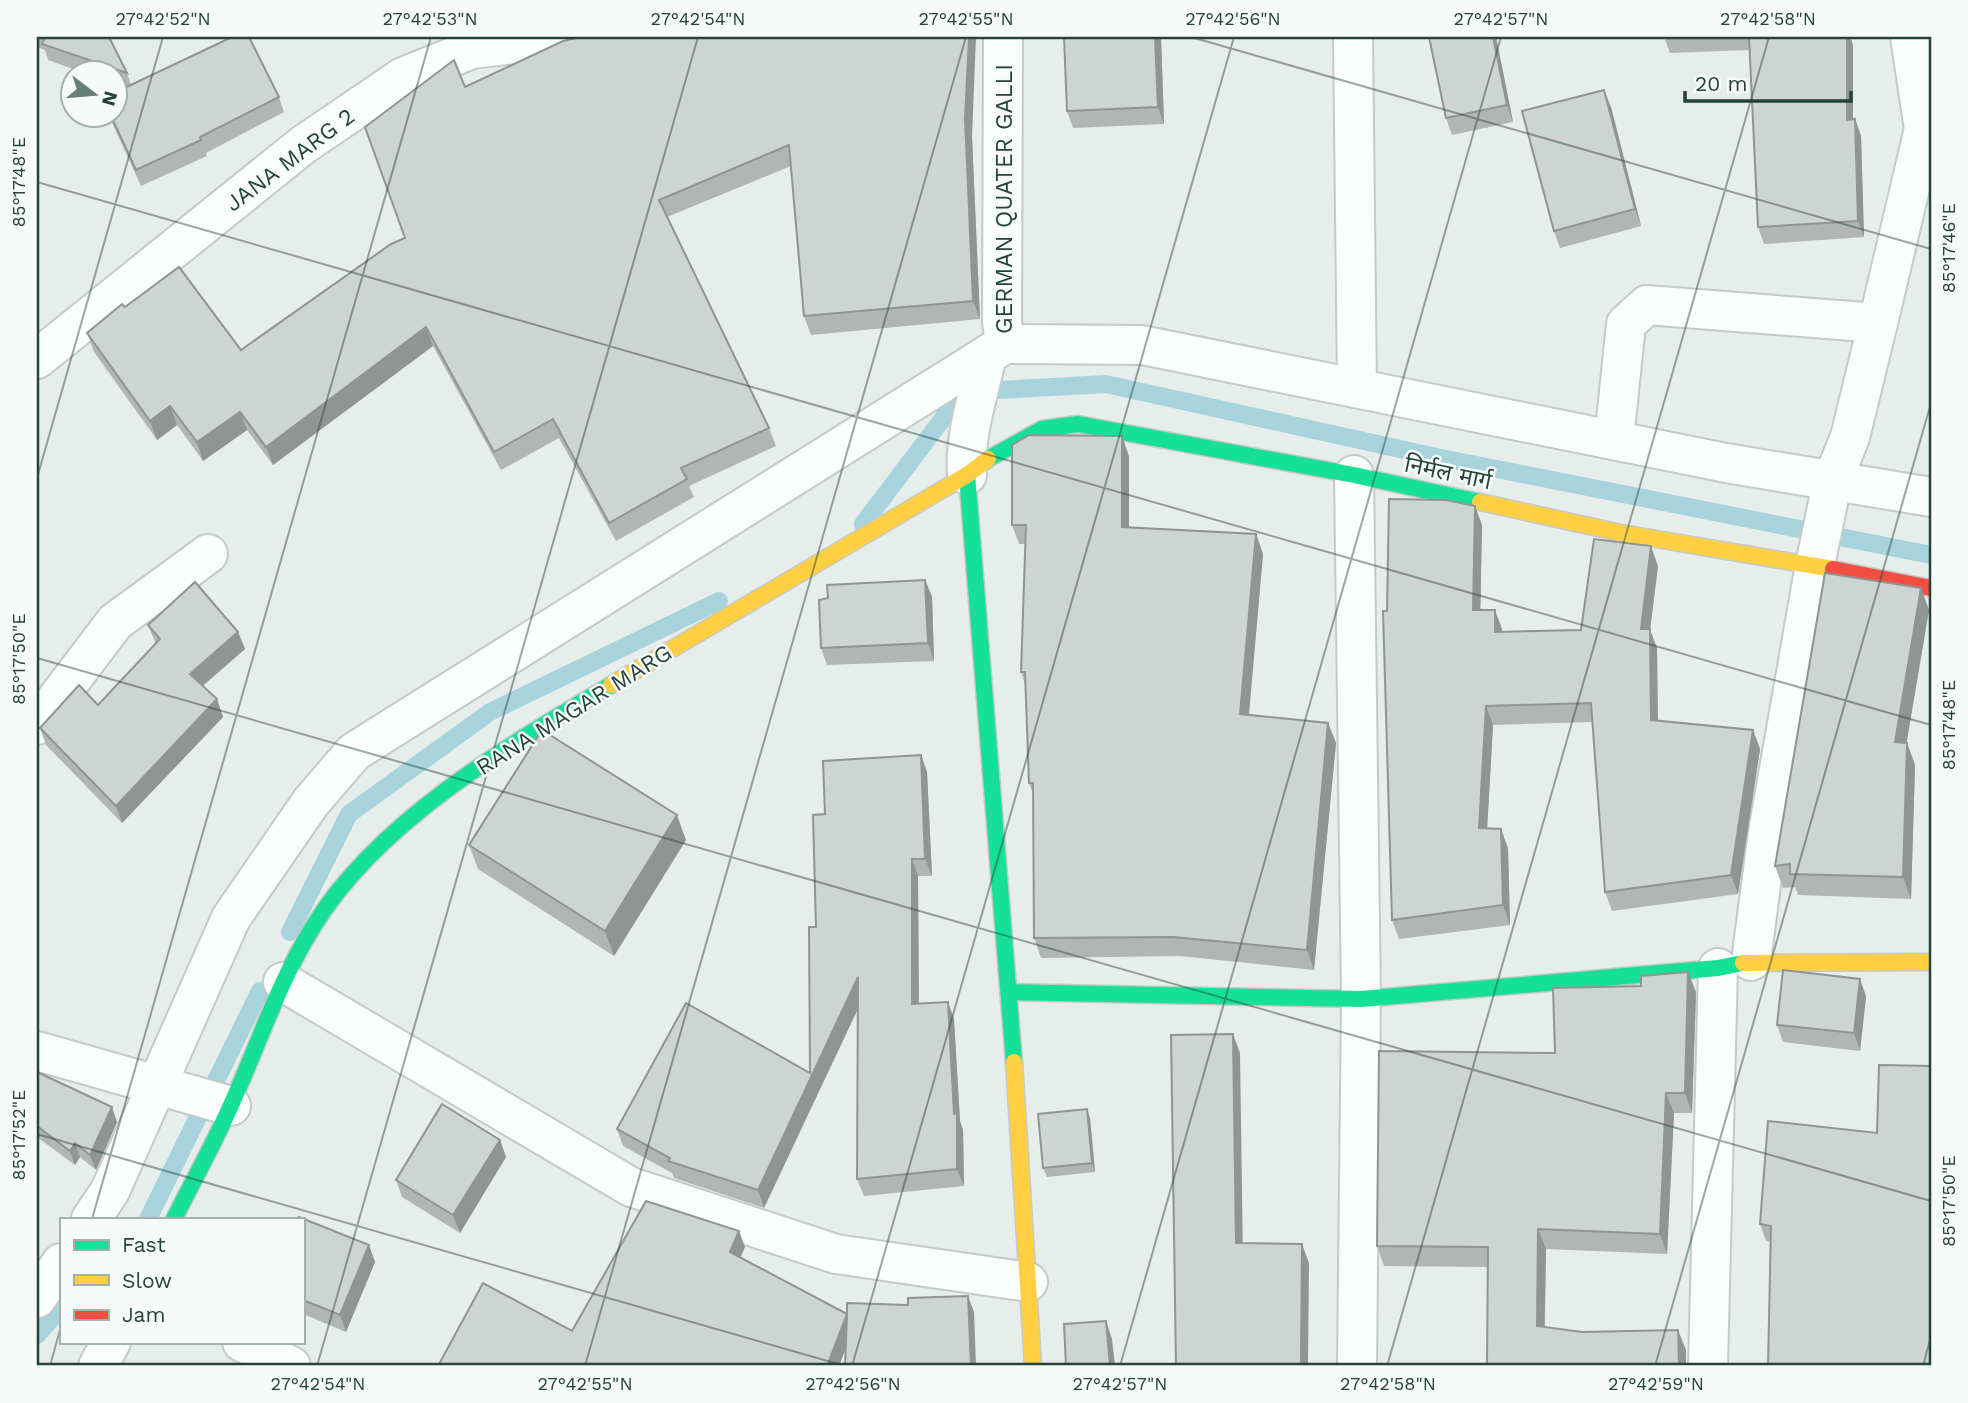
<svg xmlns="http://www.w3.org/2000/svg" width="1968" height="1403" font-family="'Work Sans','Noto Sans Devanagari',sans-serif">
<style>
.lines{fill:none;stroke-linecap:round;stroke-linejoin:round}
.stream{stroke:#a7d4dc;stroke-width:18}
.street-casing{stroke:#c4cac8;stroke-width:42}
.fast-casing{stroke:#c3cbc8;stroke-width:19}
.slow-casing{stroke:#c3cbc8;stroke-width:19}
.jam-casing{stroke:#c3cbc8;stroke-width:19}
.street{stroke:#fbfcfc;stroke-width:38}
.fast{stroke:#16e098;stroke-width:16}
.slow{stroke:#ffcf43;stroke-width:16}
.jam{stroke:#f24e42;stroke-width:16}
.wall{fill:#b1b6b5}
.shaded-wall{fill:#909493}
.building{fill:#ced4d2;stroke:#909493;stroke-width:2}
.ticks{fill:none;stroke:#23433b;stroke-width:2;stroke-opacity:0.45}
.labels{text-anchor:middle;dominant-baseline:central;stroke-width:5;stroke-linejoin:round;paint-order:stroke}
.street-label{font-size:23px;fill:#23433b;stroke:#f6fbf9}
.neatline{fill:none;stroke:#23433b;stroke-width:2.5}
.ticks-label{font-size:18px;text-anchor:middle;fill:#23433b}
</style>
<rect width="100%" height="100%" fill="#e7edea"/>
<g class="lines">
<g class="stream">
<path d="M863,524L963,392L1106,384L1436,457L1931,555"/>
<path d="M290,932L349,814L490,712L719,601"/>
<path d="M148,1219L260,991"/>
<path d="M37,1335L61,1308"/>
</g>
<g class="street-casing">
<g id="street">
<path d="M1353,37L1357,388"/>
<path d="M1910,37L1924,129"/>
<path d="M1005,344L1142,345L1726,463L1931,497"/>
<path d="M37,359L303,145L403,77L472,49L577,37"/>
<path d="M1614,440L1626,324L1647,305L1878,323L1924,129H1931"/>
<path d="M967,475C964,433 979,395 987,355L1005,344L1002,322L1003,37"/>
<path d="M1354,475L1361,999L1357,1366"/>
<path d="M37,725L115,622L208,554"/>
<path d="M1751,961L1768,832L1815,565L1833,479L1850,437L1878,323"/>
<path d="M283,982L631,1187L836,1254L1028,1282"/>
<path d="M37,1051L231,1106"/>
<path d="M91,1219L110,1191L231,918L311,802L354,752L987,355"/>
<path d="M37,1298L61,1263"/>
<path d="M242,1342L291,1366"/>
<path d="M98,1366L111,1342"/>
<path d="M1708,1366L1718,968"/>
</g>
</g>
<g class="fast-casing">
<g id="fast">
<path d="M988,459L1042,429L1078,424L1354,475L1480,502"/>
<path d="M967,475L1014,1062"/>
<path d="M1009,992L1361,999L1718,968L1743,963"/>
<path d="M174,1219C193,1181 214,1144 231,1105C258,1046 278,983 313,927C377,822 507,746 611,685"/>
</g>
</g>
<g class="slow-casing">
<g id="slow">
<path d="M1480,502L1621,533L1833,569"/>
<path d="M611,685L967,475L988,459"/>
<path d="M1743,963L1931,962"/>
<path d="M1014,1062L1033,1366"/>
</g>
</g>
<g class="jam-casing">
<path id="jam" d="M1833,569L1931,588"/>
</g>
<use href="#street" class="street"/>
<use href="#fast" class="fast"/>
<use href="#slow" class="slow"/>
<use href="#jam" class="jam"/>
</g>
<g class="wall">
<path d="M37,37H112L111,40L127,73L131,85L279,97L284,112L206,153L207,156L141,186L109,116H116L127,87L116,83V74H87L48,60L45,50L37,47Z"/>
<path d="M1064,37H1161L1164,124L1073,128L1067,111Z"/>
<path d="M1429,37H1496L1513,122L1452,135L1446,118Z"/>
<path d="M1664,37H1850L1853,45V120L1855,119L1861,136L1864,237L1764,244L1758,227L1750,50L1670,53Z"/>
<path d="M465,87L972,137L980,319L811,335L804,316L791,166L667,217L769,428L776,446L689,486L694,497L616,541L559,438L501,470L433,346L273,465L247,430L203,461L177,425L157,440L94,352L87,333L125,307L241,350L405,238Z"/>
<path d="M1611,107L1641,226L1560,248L1554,231Z"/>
<path d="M1129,456V528L1256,534L1263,554L1249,715L1328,723L1336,743L1314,970L1180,956L1041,958L1034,938L1033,794L1029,783L1025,684L1021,672L1026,544H1019L1012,525Z"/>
<path d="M1482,525L1480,610L1502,629V632L1581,630L1658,566L1650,630L1657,648L1658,721L1753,730L1760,749L1738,894L1612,911L1605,892L1592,722L1493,725L1487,829L1508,848L1510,925L1399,939L1392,920Z"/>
<path d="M925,580L932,597L934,661L827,665L821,648L828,598Z"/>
<path d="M1929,610L1906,743H1907L1915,765L1911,899L1798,895L1795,887L1783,888L1775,866Z"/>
<path d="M148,625L238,632L245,649L203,686L223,717L122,823L46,745L40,728L98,705L156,644Z"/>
<path d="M921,755L927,772L932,876H918L919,1003L954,1019L960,1121L963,1130L964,1186L864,1196L857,1179L858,1007L764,1208L674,1178L672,1173L623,1146L617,1129L810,1073L816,927L825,814Z"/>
<path d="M686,840L614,956L478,869L469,845Z"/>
<path d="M1696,992L1692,1113H1674L1667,1254L1546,1249L1545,1327L1686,1350L1487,1366V1267L1384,1266L1377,1246L1555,1053Z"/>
<path d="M1866,996L1860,1051L1783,1042L1777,1025Z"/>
<path d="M37,1072L117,1122L96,1170L80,1157L75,1165L37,1137Z"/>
<path d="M1090,1118L1095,1172L1047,1177L1043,1168Z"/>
<path d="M1768,1121L1931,1366L1771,1242L1766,1241L1760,1224Z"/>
<path d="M500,1140L506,1157L460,1233L402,1197L396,1180Z"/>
<path d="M303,1219L375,1262L346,1332L303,1314Z"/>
</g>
<g class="shaded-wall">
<path d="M969,37H976L972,137L980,319L973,301L965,119Z"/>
<path d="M1155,37H1161L1164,124L1158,107Z"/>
<path d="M1493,37H1496L1513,122L1507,105Z"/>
<path d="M1847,37H1850L1853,45V136L1847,120Z"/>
<path d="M1604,90L1611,107L1641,226L1635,209Z"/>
<path d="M1855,119L1861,136L1864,237L1858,221Z"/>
<path d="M426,327L433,346L273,465L266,447Z"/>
<path d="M170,406L177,425L157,440L150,421Z"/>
<path d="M240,412L247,430L203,461L197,442Z"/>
<path d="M1122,436L1129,456V547L1122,527Z"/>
<path d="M1475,506L1482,525L1480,629L1473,610Z"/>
<path d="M1256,534L1263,554L1247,734L1240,714Z"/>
<path d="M1651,546L1658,566L1650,630L1657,648L1658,739L1651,720L1641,629Z"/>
<path d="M925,580L932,597L934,661L928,643Z"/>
<path d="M1921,588L1929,610L1903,764L1895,742Z"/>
<path d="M1495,610L1502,629L1503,651L1495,632Z"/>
<path d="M238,632L245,649L196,691L190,674Z"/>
<path d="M217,699L223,717L122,823L116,806Z"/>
<path d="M1486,706L1493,725L1486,848L1479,828Z"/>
<path d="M1328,723L1336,743L1314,970L1307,950Z"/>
<path d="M1753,730L1760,749L1738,894L1731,875Z"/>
<path d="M1907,743L1915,765L1911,899L1903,877Z"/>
<path d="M921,755L927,772L932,876L925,859Z"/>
<path d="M677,815L686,840L614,956L605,931Z"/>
<path d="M1501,829L1508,848L1510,925L1503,905Z"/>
<path d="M912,859L918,876L919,1021L912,1004Z"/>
<path d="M1688,972L1696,992L1692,1113L1685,1093Z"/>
<path d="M858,977L865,994L764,1208L758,1190Z"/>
<path d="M1860,979L1866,996L1860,1051L1854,1033Z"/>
<path d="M948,1002L954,1019L960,1121L963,1130L964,1186L957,1169Z"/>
<path d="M1233,1034L1240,1053L1243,1262L1236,1243Z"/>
<path d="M1666,1093L1674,1113L1667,1254L1660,1234Z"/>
<path d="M112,1107L117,1122L96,1170L90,1155Z"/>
<path d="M1087,1109L1090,1118L1095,1172L1092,1163Z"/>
<path d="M500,1140L506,1157L460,1233L453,1215Z"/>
<path d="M75,1143L80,1157L75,1165L70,1151Z"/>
<path d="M1538,1229L1546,1249L1544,1346L1537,1326Z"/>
<path d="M739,1231L745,1247L736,1268L730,1252Z"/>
<path d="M1302,1244L1309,1263L1308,1366H1301Z"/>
<path d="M369,1245L375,1262L346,1332L340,1315Z"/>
<path d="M968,1296L974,1312L976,1366H971Z"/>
<path d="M847,1314L853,1330L839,1366H827Z"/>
<path d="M1106,1321L1112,1339L1115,1366H1110Z"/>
<path d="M1678,1330L1686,1350V1366H1679Z"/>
</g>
<g class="building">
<path d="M45,37H109L127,73L42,44Z"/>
<path d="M232,37H249L279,97L200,137L201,140L136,170L111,116H116V92Z"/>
<path d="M582,37H969L965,119L973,301L804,316L789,145L659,200L769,428L681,468L687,479L609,523L553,419L494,452L426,327L266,447L240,412L197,442L170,406L150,421L87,333L122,304L125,307L179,267L241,350L391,244L405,238L365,127L454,60L465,87L563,41Z"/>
<path d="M1064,37H1155L1158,107L1067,111Z"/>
<path d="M1429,37H1493L1507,105L1446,118Z"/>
<path d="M1749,37H1847V120L1855,119L1858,221L1758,227Z"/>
<path d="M1604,90L1635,209L1554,231L1522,111Z"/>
<path d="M1029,435L1122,436V527L1256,534L1240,714L1328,723L1307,950L1173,937L1034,938L1033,783H1029L1025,672H1021L1026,525H1012V445Z"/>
<path d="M1389,499L1446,500L1475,506L1473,610H1495V632L1581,630L1594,539L1651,546L1641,629H1650L1651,720L1753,730L1731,875L1605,892L1591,703L1486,706L1479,828L1501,829L1503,905L1392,920L1383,611H1387Z"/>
<path d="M1825,573L1921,588L1895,742L1907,743L1903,877L1790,874V864L1775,866Z"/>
<path d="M925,580L928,643L821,648L819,600L828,598L827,585Z"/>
<path d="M195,582L238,632L190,674L217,699L116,806L40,728L79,685L98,705L160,639L148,625Z"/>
<path d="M542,730L677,815L605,931L469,845Z"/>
<path d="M921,755L925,859H912V1004L948,1002L954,1114L957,1113V1169L857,1179L858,977L758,1190L668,1161L670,1158L617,1129L686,1003L810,1073L809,927H816L813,815L825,814L823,761Z"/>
<path d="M1783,970L1860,979L1854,1033L1777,1025Z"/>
<path d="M1688,972L1685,1093H1666L1660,1234L1538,1229L1537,1326L1582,1332L1678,1330L1679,1366H1487L1488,1247L1377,1246L1379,1051L1555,1053L1553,988L1641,986V976Z"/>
<path d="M1233,1034L1236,1243L1302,1244L1301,1366H1176L1171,1035Z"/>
<path d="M1879,1065L1931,1066V1366H1768L1771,1226L1760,1224L1768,1121L1877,1133Z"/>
<path d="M37,1072L112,1107L90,1155L75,1143L70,1151L37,1126Z"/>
<path d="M442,1104L500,1140L453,1215L396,1180Z"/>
<path d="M1087,1109L1092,1163L1043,1168L1038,1114Z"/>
<path d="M646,1201L739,1231L730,1252L847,1314V1303L908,1305V1298L968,1296L971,1366H845L847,1314L827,1366H438L483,1283L572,1331Z"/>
<path d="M299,1217L369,1245L340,1315L303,1300V1219H298Z"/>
<path d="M1106,1321L1110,1366H1066L1064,1324Z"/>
</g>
<path class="ticks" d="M1191,37L1931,249M37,182L1931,725M37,478L163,37M37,658L1931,1201M37,1134L845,1366M92,1219L431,37M50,1366L61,1326M317,1366L698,37M585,1366L966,37M852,1366L1234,37M1120,1366L1501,37M1387,1366L1769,37M1655,1366L1931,403M1923,1366L1931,1336"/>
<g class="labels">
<g class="street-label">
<text transform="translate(290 160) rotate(-37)">JANA MARG 2</text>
<text transform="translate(1004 199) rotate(-90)">GERMAN QUATER GALLI</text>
<text transform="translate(1448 473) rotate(12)">निर्मल मार्ग</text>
<text transform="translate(574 710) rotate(-32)">RANA MAGAR MARG</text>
</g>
</g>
<rect width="1968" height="1403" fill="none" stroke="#f6fbf9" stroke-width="77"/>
<rect x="60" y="1218" width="245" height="126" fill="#f6fbf9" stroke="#a2b1ad" stroke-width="2"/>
<rect x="74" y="1240" width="35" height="10" fill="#16e098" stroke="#a2b1ad" stroke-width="2"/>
<text x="122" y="1252" font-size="21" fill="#23433b">Fast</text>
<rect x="74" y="1275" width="35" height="10" fill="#ffcf43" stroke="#a2b1ad" stroke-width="2"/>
<text x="122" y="1288" font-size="21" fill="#23433b">Slow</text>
<rect x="74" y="1310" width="35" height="10" fill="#f24e42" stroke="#a2b1ad" stroke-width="2"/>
<text x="122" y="1322" font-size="21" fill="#23433b">Jam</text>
<g transform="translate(94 94) rotate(106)"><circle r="33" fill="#f6fbf9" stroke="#a2b1ad" stroke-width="2"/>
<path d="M0-5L12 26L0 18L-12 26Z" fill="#687e78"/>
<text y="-10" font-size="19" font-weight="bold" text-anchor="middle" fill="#23433b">N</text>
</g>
<path d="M1685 91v10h166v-10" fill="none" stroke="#23433b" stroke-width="3.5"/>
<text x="1695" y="91" font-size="21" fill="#23433b" stroke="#f6fbf9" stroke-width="5" paint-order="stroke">20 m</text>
<rect x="38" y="38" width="1892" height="1326" class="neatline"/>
<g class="ticks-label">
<text x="163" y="25">27°42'52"N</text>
<text x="430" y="25">27°42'53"N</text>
<text x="698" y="25">27°42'54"N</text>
<text x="966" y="25">27°42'55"N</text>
<text x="1233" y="25">27°42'56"N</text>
<text x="1501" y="25">27°42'57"N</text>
<text x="1768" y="25">27°42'58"N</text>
<text transform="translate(19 182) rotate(-90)" y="6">85°17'48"E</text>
<text transform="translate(1949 248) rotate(-90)" y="6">85°17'46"E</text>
<text transform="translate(19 659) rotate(-90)" y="6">85°17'50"E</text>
<text transform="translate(1949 725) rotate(-90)" y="6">85°17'48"E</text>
<text transform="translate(19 1135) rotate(-90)" y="6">85°17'52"E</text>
<text transform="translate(1949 1201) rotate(-90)" y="6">85°17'50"E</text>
<text x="318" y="1390">27°42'54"N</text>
<text x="585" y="1390">27°42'55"N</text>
<text x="853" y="1390">27°42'56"N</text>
<text x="1120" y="1390">27°42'57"N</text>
<text x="1388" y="1390">27°42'58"N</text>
<text x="1656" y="1390">27°42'59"N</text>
</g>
</svg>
